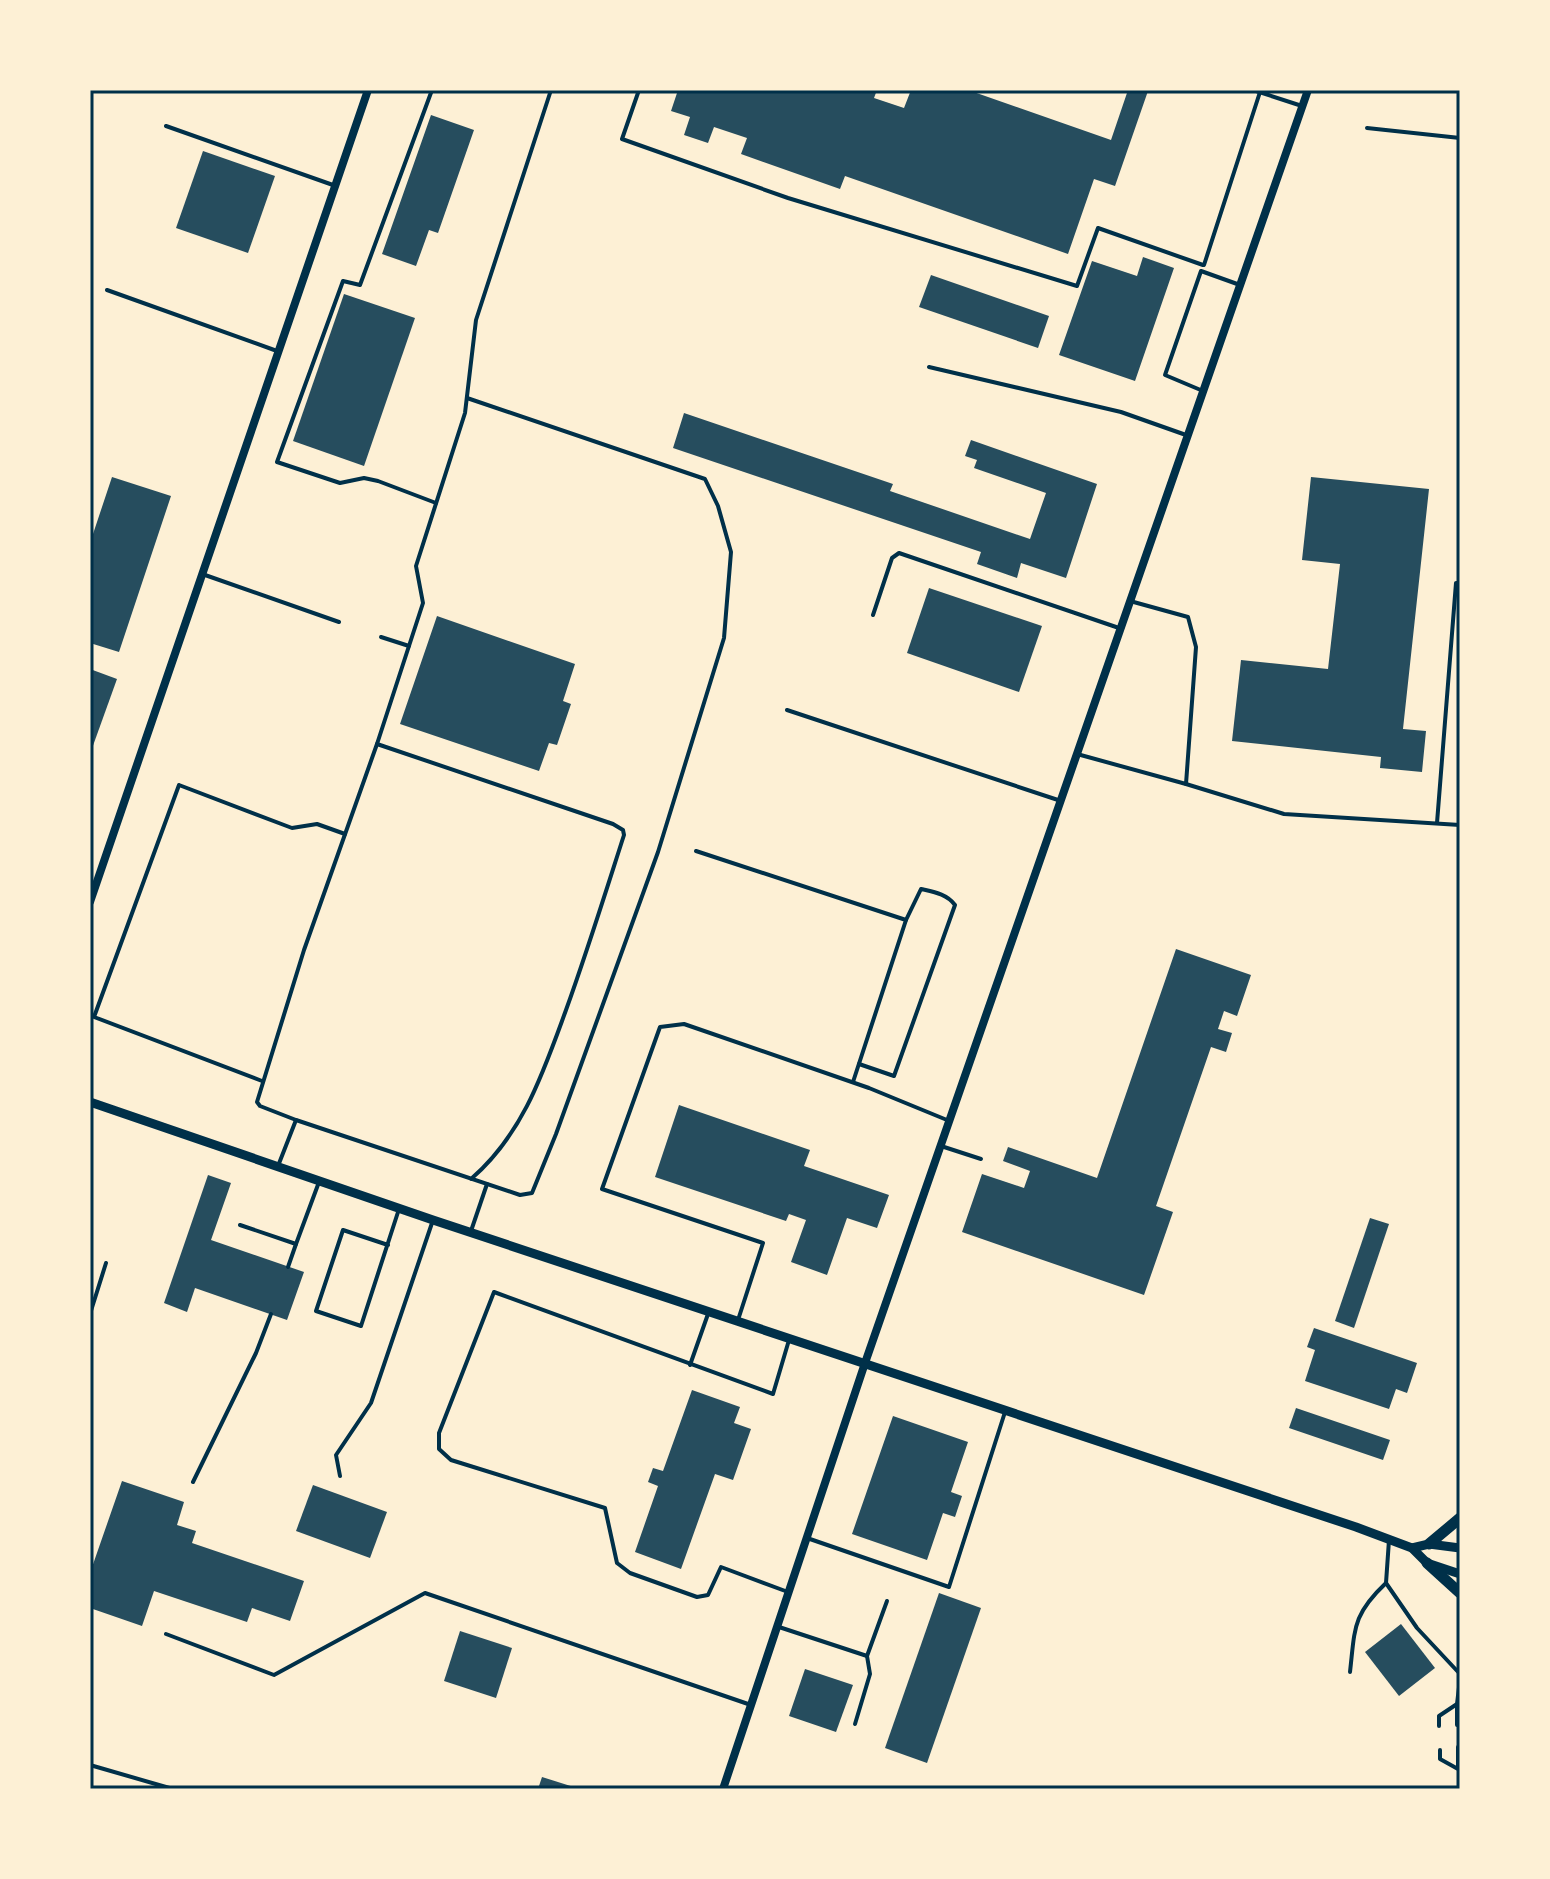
<svg xmlns="http://www.w3.org/2000/svg" width="1550" height="1879" font-family="'Nunito Sans',sans-serif">
<style>
.building{fill:#264d5e}
.lines{fill:none;stroke-linecap:round;stroke-linejoin:round}
.service{stroke:#003049;stroke-width:4}
.minor{stroke:#003049;stroke-width:8}
.tertiary{stroke:#003049;stroke-width:9}
.secondary{stroke:#003049;stroke-width:11}
.neatline{fill:none;stroke:#003049;stroke-width:3}
</style>
<rect width="100%" height="100%" fill="#fdf0d5"/>
<g class="building">
<path d="M678,90H877L874,98L904,108L911,90H968L1111,140L1128,90L1148,91L1115,186L1094,179L1068,254L845,176L840,189L741,154L747,138L714,127L708,143L684,135L690,117L671,111Z"/>
<path d="M431,115L474,130L438,233L429,230L416,266L382,254Z"/>
<path d="M203,151L275,176L248,253L176,228Z"/>
<path d="M1143,257L1174,268L1135,381L1059,355L1092,261L1137,276Z"/>
<path d="M931,275L1049,316L1038,348L919,307Z"/>
<path d="M344,294L415,318L364,466L293,441Z"/>
<path d="M684,413L893,484L890,491L1030,539L1046,493L974,468L977,460L965,456L971,440L1097,484L1066,578L1021,563L1017,578L977,564L981,552L673,448Z"/>
<path d="M112,477L171,496L119,652L90,643V543Z"/>
<path d="M1311,477L1429,489L1403,729L1426,731L1422,772L1380,768L1381,757L1232,741L1241,660L1328,669L1340,564L1302,560Z"/>
<path d="M929,588L1042,626L1019,692L907,653Z"/>
<path d="M437,616L575,664L563,701L571,704L557,745L549,743L539,771L400,724Z"/>
<path d="M90,669L117,679L90,754Z"/>
<path d="M1176,949L1251,975L1237,1016L1224,1011L1218,1029L1232,1033L1226,1052L1211,1047L1156,1206L1173,1212L1144,1295L962,1232L982,1174L1024,1188L1030,1171L1003,1161L1008,1147L1097,1178Z"/>
<path d="M679,1105L810,1150L804,1166L889,1195L877,1228L847,1218L827,1275L791,1262L806,1220L789,1214L786,1221L655,1177Z"/>
<path d="M208,1175L231,1183L211,1240L304,1272L287,1320L195,1288L187,1312L164,1303Z"/>
<path d="M1370,1218L1389,1224L1354,1328L1335,1321Z"/>
<path d="M1314,1328L1417,1363L1407,1393L1396,1389L1389,1409L1305,1381L1315,1350L1307,1347Z"/>
<path d="M692,1390L740,1407L734,1423L751,1429L733,1480L715,1474L681,1569L635,1552L658,1486L648,1482L653,1468L663,1471Z"/>
<path d="M1296,1408L1390,1440L1383,1460L1289,1428Z"/>
<path d="M893,1416L968,1442L951,1492L962,1496L955,1517L943,1513L927,1560L852,1534Z"/>
<path d="M122,1481L184,1502L177,1525L196,1531L192,1543L304,1581L290,1621L252,1608L247,1622L154,1591L142,1626L90,1608V1573Z"/>
<path d="M313,1485L387,1512L370,1558L296,1531Z"/>
<path d="M939,1593L981,1608L927,1763L885,1748Z"/>
<path d="M1401,1624L1435,1668L1399,1696L1365,1652Z"/>
<path d="M460,1631L512,1648L496,1698L444,1681Z"/>
<path d="M805,1669L853,1685L836,1732L789,1716Z"/>
<path d="M542,1777L577,1788V1789H538Z"/>
</g>
<g class="lines">
<g class="service">
<path d="M432,90L360,285L343,281L277,462L340,483L364,478L378,481L436,503"/>
<path d="M639,90L622,139L788,198L1077,286L1098,228L1203,265"/>
<path d="M1253,90L1302,106"/>
<path d="M166,126L333,185"/>
<path d="M1367,128L1460,138"/>
<path d="M1204,265L1260,92"/>
<path d="M107,290L277,351"/>
<path d="M929,367L1121,412L1186,435"/>
<path d="M1203,391L1165,375L1201,271L1240,285"/>
<path d="M467,398L705,479L718,506L731,552L724,638L658,852L556,1134L532,1193L520,1195L296,1120L260,1106L257,1102L304,950L377,744L613,824L623,830L624,835C605,894 587,952 566,1010C543,1073 523,1134 471,1179"/>
<path d="M205,575L339,622"/>
<path d="M873,615L892,558L899,553L1119,628"/>
<path d="M381,637L409,646"/>
<path d="M787,710L1058,800"/>
<path d="M377,744L423,603L416,566L465,413L476,320L551,90"/>
<path d="M1077,754L1186,784L1196,647L1188,617L1130,601"/>
<path d="M1186,784L1284,814L1460,825"/>
<path d="M1437,823L1456,583H1460"/>
<path d="M696,851L906,920L853,1082"/>
<path d="M859,1064L894,1076L955,905C947,894 934,892 921,889L906,920"/>
<path d="M262,1081L94,1017L179,785L292,828L317,824L345,834"/>
<path d="M941,1146L981,1159"/>
<path d="M278,1166L296,1120"/>
<path d="M240,1225L296,1244L319,1182"/>
<path d="M471,1231L487,1184"/>
<path d="M388,1245L343,1230L316,1311L361,1326L399,1209"/>
<path d="M288,1267L296,1244"/>
<path d="M90,1314L106,1263"/>
<path d="M738,1320L763,1243L602,1189L660,1027L684,1024L869,1088L947,1120"/>
<path d="M690,1365L708,1314"/>
<path d="M340,1476L336,1455L371,1403L433,1220"/>
<path d="M193,1482L256,1353L271,1314"/>
<path d="M807,1538L949,1587L1005,1412"/>
<path d="M1389,1540L1386,1583L1417,1628L1460,1674"/>
<path d="M788,1592L721,1567L708,1595L697,1597L630,1573L617,1563L605,1508L451,1460L439,1449V1433L494,1292L773,1394L789,1340"/>
<path d="M779,1627L867,1656L887,1601"/>
<path d="M166,1634L274,1675L425,1593L751,1705"/>
<path d="M1350,1672C1355,1629 1352,1615 1386,1583"/>
<path d="M855,1724L870,1674L867,1656"/>
<path d="M1457,1725V1704L1460,1706"/>
<path d="M1439,1726V1716L1457,1704L1460,1679"/>
<path d="M1440,1750V1759L1458,1769V1747"/>
<path d="M90,1765L173,1789"/>
<path d="M1459,1789V1768"/>
</g>
<g class="minor">
<path d="M90,902L368,90"/>
<path d="M723,1789L865,1363L1308,90"/>
</g>
<g class="tertiary">
<path d="M90,1102L433,1220L1356,1527L1412,1548L1427,1563L1460,1574"/>
<path d="M1412,1548L1429,1544L1460,1548"/>
</g>
<g class="secondary">
<path d="M1429,1544L1460,1518"/>
<path d="M1427,1563L1460,1593"/>
</g>
</g>
<rect width="1550" height="1879" fill="none" stroke="#fdf0d5" stroke-width="184"/>
<rect x="92" y="92" width="1366" height="1695" class="neatline"/>
</svg>
